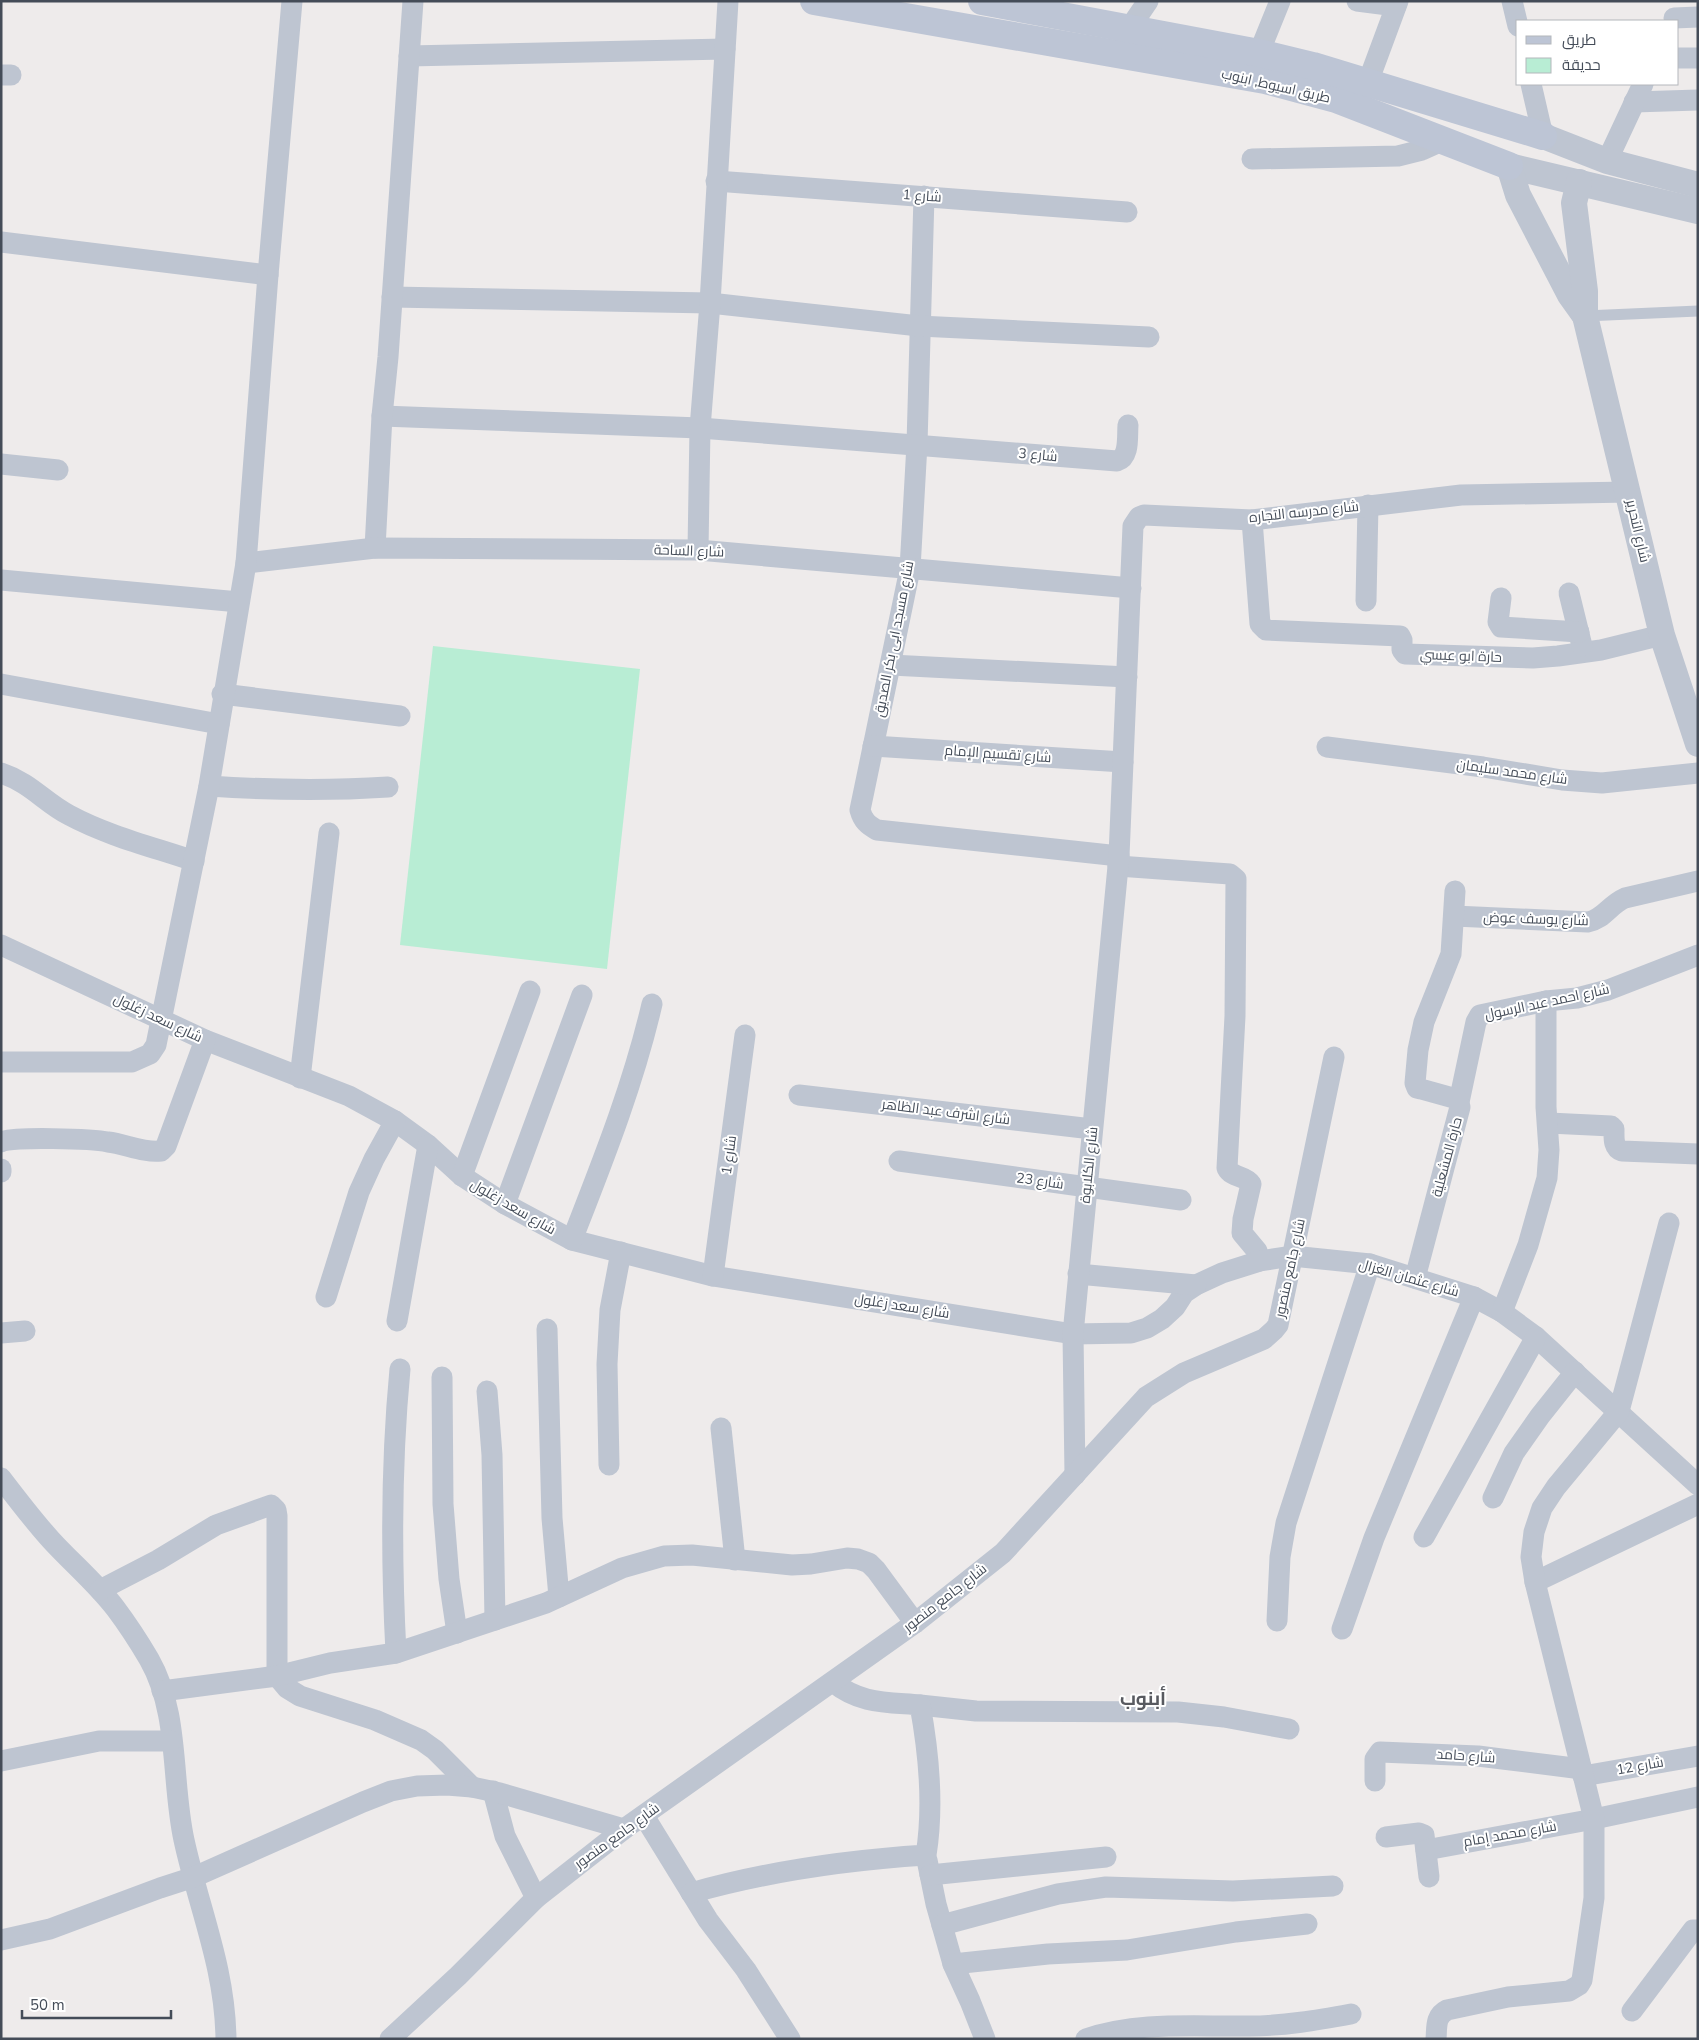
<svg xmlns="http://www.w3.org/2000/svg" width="1699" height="2040" font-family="'Nunito Sans',Cairo,sans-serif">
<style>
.green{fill:#b8edd4}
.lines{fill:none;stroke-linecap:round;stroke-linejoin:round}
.service{stroke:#bec5d1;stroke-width:11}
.minor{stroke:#bec5d1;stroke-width:21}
.tertiary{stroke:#bec5d1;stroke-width:26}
.secondary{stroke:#bdc5d5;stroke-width:28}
.labels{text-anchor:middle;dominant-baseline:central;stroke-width:4;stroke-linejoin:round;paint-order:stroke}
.street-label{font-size:14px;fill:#444c58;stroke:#fff}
.district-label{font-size:19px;font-weight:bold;fill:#585a60;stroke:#fff}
</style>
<rect width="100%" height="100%" fill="#eeebeb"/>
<path class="green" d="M433,646L640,669L607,969L400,945Z"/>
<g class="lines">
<path class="service" d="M1585,316L1698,311"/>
<g class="minor">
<path d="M1357,1L1396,6"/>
<path d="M1512,1L1518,26"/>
<path d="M1674,18L1698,17"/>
<path d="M1126,42L1129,29L1148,1"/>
<path d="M1259,53L1280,1"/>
<path d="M409,56L725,49"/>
<path d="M1678,58H1698"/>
<path d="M1,75H11"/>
<path d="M1368,82L1398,1"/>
<path d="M1531,84L1543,136"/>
<path d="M1634,102L1698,100"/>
<path d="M1252,159L1398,156L1422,150L1442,141"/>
<path d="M1607,161L1643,84"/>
<path d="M716,181L1127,212"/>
<path d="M924,196L917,444L910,569L860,810C863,821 868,825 877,830L1119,856"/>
<path d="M1,242L268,275"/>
<path d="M392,297L710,303L919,326L1149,337"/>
<path d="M382,416L700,428L1117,461C1130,457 1127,437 1128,425"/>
<path d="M1,464L58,470"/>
<path d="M1252,520L1260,624L1266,630L1400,636L1402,640V650L1405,654L1533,658L1558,656L1601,650L1662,635"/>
<path d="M375,548L382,416L388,357L413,1"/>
<path d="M698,550L700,428L710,303L728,1"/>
<path d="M246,563L375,548L698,550L1131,588"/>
<path d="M1,580L239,602"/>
<path d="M1569,593L1582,646"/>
<path d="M1501,598L1498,622L1501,627L1579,632"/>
<path d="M1366,601L1368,505"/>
<path d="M891,665L1127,677"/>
<path d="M1,684L219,724"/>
<path d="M222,694L400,716"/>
<path d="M873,746L1123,762"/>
<path d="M1327,747L1483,767L1562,780L1602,783L1698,773"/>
<path d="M1,773C31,783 44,802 69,815C108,836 153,847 194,861"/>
<path d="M209,786C269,790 327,791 388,787"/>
<path d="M1118,866L1230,874L1236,879L1235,1016L1227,1168C1232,1178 1245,1175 1251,1184L1243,1219L1242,1233L1257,1251L1260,1261"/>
<path d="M1454,916L1588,922C1604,919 1609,905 1625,898L1698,881"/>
<path d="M1,945L205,1040L349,1096L395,1121L428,1145L462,1176L505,1204L572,1240L713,1276L1073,1334L1131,1333L1147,1328L1162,1319L1175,1307L1184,1293L1196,1285L1222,1273L1260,1261L1292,1256L1370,1264L1474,1297L1502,1312L1536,1337L1698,1485"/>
<path d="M1,1062H132L150,1054L156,1045L209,786L246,563L268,275L292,1"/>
<path d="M300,1078L329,833"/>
<path d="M799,1095L1092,1129"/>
<path d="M1459,1102L1476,1022L1480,1015L1546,1001L1577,998L1608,990L1698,955"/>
<path d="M1549,1123L1611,1126L1614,1129C1614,1138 1613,1148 1622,1151L1698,1154"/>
<path d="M1,1142C10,1136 94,1139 108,1142C125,1144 144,1153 161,1151L166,1146L205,1040"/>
<path d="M899,1161L1181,1200"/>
<path d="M1,1169V1172"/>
<path d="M462,1176L530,991"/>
<path d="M505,1204L582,995"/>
<path d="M572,1240C602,1163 633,1086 652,1004"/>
<path d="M1078,1274L1196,1285"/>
<path d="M713,1276L745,1035"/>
<path d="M1415,1278L1460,1107L1457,1099L1421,1089L1417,1088L1415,1083L1418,1050L1424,1022L1451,954L1455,891"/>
<path d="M326,1297L359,1192L374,1159L395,1121"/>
<path d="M1502,1312L1528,1245L1547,1178L1549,1150L1546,1107V1001"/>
<path d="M397,1321L428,1145"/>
<path d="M547,1329L552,1518L559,1597"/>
<path d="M1,1333L25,1331"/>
<path d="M442,1377L443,1504L449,1579L457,1633"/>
<path d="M487,1391L492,1455L495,1620"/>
<path d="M721,1428L735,1560"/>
<path d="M609,1465L607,1364L610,1310L621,1252"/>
<path d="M1075,1475L1073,1334L1119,856L1133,526L1139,517L1144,515L1252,520L1461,495L1629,492"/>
<path d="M1,1478C17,1499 33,1520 51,1540C72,1563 97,1584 116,1609C128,1625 139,1642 149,1659C180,1713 171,1781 184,1840C199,1909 225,1967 226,2039"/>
<path d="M1493,1498L1514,1453L1540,1416L1575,1372"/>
<path d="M1424,1537L1536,1337"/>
<path d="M1535,1582L1698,1504"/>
<path d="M100,1590L158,1560L216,1525L271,1505L276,1510L277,1516V1676L287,1688L300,1696L375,1720L421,1740L435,1750L472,1787"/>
<path d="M1277,1621L1280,1557L1286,1523L1370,1264"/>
<path d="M1342,1629L1374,1538L1474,1297"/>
<path d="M396,1653C391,1558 391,1463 400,1369"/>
<path d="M162,1691L277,1676L330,1663L396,1653L546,1603L622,1568L664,1556L692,1555L792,1565L811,1564L847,1558L858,1559L869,1563L876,1570L915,1623"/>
<path d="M920,1705L976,1711L1178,1712L1224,1717L1289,1729"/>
<path d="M1,1761L99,1741H171"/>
<path d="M1583,1776L1698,1756"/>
<path d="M1375,1781V1759L1380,1752L1478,1756L1582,1769"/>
<path d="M493,1791L505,1836L536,1898"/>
<path d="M644,1816L708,1920L746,1970L790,2039"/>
<path d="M1386,1837L1419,1833L1424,1835L1429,1877"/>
<path d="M1426,1850L1594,1819L1698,1797"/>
<path d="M927,1860L936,1904L953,1964"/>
<path d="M930,1875L1106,1857"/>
<path d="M691,1893C765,1872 849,1860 926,1855C934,1806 929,1754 920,1705C886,1702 860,1704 833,1682"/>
<path d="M942,1925L1058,1894L1106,1887L1233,1891L1333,1886"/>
<path d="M1,1940L50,1929L160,1888L194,1877L363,1802L391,1791L417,1786L447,1785L472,1787L500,1793L624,1829"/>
<path d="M1632,2011L1690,1934L1693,1930H1698"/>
<path d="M390,2039L458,1976L536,1898L624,1829L915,1623L1003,1553L1146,1397L1184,1373L1264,1339L1274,1330L1278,1325L1334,1057"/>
<path d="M985,2039L970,2001L953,1964L1048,1954L1127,1950L1236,1932L1307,1924"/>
<path d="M1086,2039C1139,2021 1195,2027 1249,2026C1284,2026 1318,2020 1351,2014"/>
<path d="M1436,2039C1437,2027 1435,2016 1447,2010L1508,1997L1569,1991L1579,1985L1582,1980L1594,1898V1819L1535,1582L1531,1557L1534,1532L1542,1508L1556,1487L1619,1411L1669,1223"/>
</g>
<g class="tertiary">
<path d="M1543,136L1607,161L1698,185"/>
<path d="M1509,166L1698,211"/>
<path d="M1509,166L1518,195L1570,295L1585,316"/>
<path d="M1579,182L1574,203L1585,291V316L1662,635L1698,744"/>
</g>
<g class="secondary">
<path d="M814,1L1265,80L1336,99L1509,166"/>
<path d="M982,1L1259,53L1313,66L1543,136"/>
</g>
</g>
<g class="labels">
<g class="street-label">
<text transform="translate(1276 86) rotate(13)">طريق اسيوط, ابنوب</text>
<text transform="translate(922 196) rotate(4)">شارع 1</text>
<text transform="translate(1038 455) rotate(5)">شارع 3</text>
<text transform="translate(1304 512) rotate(-6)">شارع مدرسه التجاره</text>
<text transform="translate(1638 531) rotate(77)">شارع التحرير</text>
<text transform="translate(689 551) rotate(2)">شارع الساحة</text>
<text transform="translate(894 639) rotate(-79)">شارع مسجد ابى بكر الصديق</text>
<text transform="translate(1461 656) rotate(2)">حارة ابو عيسي</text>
<text transform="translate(998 754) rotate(4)">شارع تقسيم الإمام</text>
<text transform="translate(1512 772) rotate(8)">شارع محمد سليمان</text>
<text transform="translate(1536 919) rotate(2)">شارع يوسف عوض</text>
<text transform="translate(1547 1002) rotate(-12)">شارع احمد عبد الرسول</text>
<text transform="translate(158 1018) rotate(25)">شارع سعد زغلول</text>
<text transform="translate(946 1112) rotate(7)">شارع اشرف عبد الظاهر</text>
<text transform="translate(729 1155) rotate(-82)">شارع 1</text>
<text transform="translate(1447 1157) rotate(-75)">حارة المشعلية</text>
<text transform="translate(1089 1165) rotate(-84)">شارع الكلابوة</text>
<text transform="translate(1040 1181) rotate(8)">شارع 23</text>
<text transform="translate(513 1207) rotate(30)">شارع سعد زغلول</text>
<text transform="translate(1290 1268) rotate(-78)">شارع جامع منصور</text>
<text transform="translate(1409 1278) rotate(16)">شارع عثمان الغزال</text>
<text transform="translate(902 1306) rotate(9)">شارع سعد زغلول</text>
<text transform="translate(945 1598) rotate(-38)">شارع جامع منصور</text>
<text transform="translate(1466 1756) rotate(4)">شارع حامد</text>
<text transform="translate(1640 1766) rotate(-10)">شارع 12</text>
<text transform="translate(1510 1834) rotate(-10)">شارع محمد إمام</text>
<text transform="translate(617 1836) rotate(-36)">شارع جامع منصور</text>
</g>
<g class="district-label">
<text x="1143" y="1699">أبنوب</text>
</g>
</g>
<rect width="1699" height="2040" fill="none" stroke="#444c58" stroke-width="5"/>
<rect x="1516" y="20" width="162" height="65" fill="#ffffff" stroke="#b4b7bc"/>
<rect x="1526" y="36" width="25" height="8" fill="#bdc5d5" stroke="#b4b7bc"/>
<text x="1562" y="45" font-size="15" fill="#444c58">طريق</text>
<rect x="1526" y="58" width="25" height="15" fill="#b8edd4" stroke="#b4b7bc"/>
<text x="1562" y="70" font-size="15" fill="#444c58">حديقة</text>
<path d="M22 2010v8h149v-8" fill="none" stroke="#444c58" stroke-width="2.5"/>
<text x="30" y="2010" font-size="15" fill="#444c58" stroke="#ffffff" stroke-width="4" paint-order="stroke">50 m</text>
</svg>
